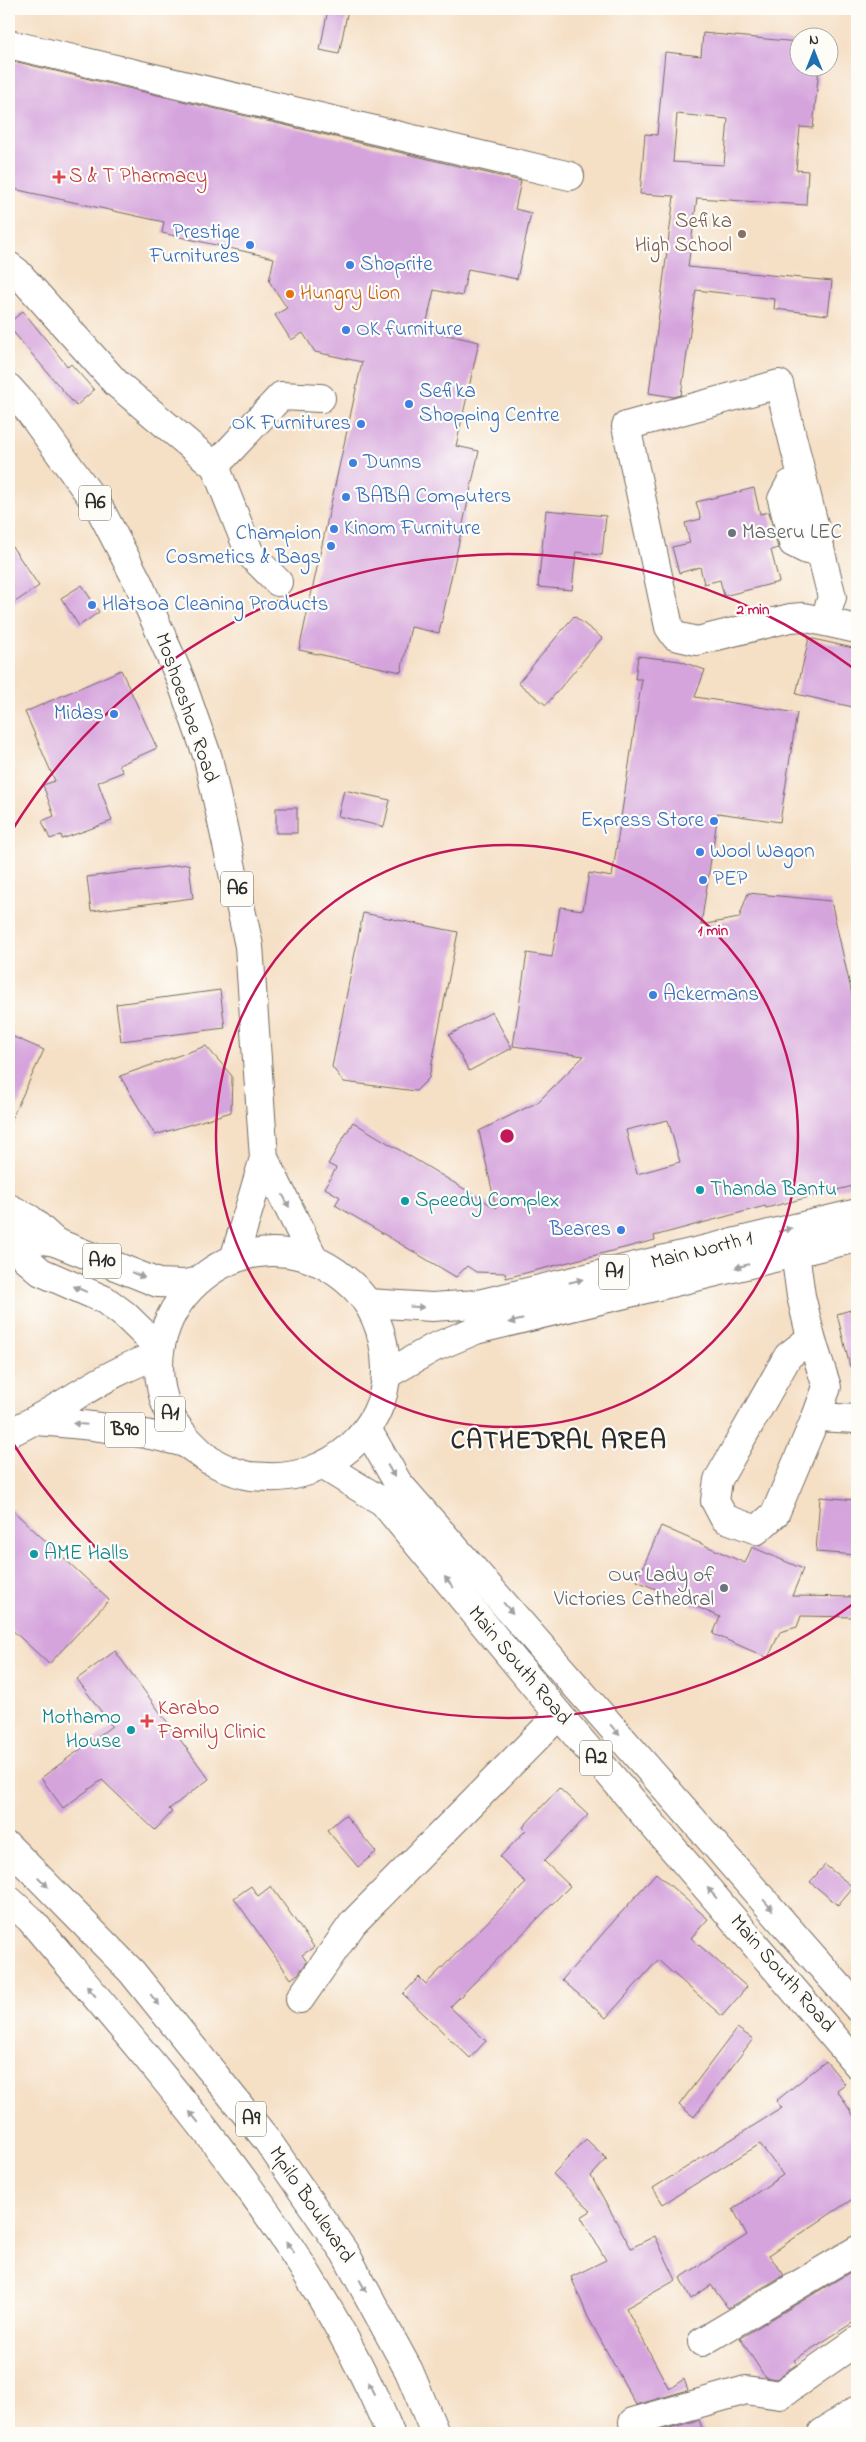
<svg xmlns="http://www.w3.org/2000/svg" width="866" height="2442" font-family="'Indie Flower',sans-serif">
<style>
.building{fill:#d5a4dd;fill-rule:evenodd}
.lines{fill:none;stroke-linecap:round;stroke-linejoin:round}
.minor-casing{stroke:#726a61;stroke-width:30}
.major-casing{stroke:#726a61;stroke-width:30}
.highway-casing{stroke:#726a61;stroke-width:30}
.minor{stroke:#fff;stroke-width:28}
.major{stroke:#fff;stroke-width:28}
.highway{stroke:#fff;stroke-width:28}
.oneway{fill:#a0a0a0}
.ring{fill:none;stroke:#c2185b;stroke-width:2.5}
.health-dot{fill:#e0444e;stroke:#fdfcf7;stroke-width:2}
.education-dot{fill:#8d6e63;stroke:#fdfcf7;stroke-width:2}
.shop-dot{fill:#3f7fe0;stroke:#fdfcf7;stroke-width:2}
.food-dot{fill:#e8710a;stroke:#fdfcf7;stroke-width:2}
.worship-dot{fill:#6b7280;stroke:#fdfcf7;stroke-width:2}
.culture-dot{fill:#0f9aa8;stroke:#fdfcf7;stroke-width:2}
.labels{text-anchor:middle;dominant-baseline:central;stroke-width:4.5;stroke-linejoin:round;paint-order:stroke}
.shield{fill:#fdfcf7;stroke:#6a6a68;stroke-width:1}
.shield-label{font-size:20px;font-weight:bold;fill:#2b2b2b}
.health-label{font-size:21px;fill:#be3a42;stroke:#fdfcf7;text-anchor:start}
.education-label{font-size:21px;fill:#785e54;stroke:#fdfcf7;text-anchor:end}
.shop-label{font-size:21px;fill:#366cbe;stroke:#fdfcf7;text-anchor:start}
.food-label{font-size:21px;fill:#c56008;stroke:#fdfcf7;text-anchor:start}
.worship-label{font-size:21px;fill:#5b616d;stroke:#fdfcf7;text-anchor:start}
.street-label{font-size:21px;fill:#2b2b2b;stroke:#fdfcf7}
.culture-label{font-size:21px;fill:#0d838f;stroke:#fdfcf7;text-anchor:start}
.district-label{font-size:26px;font-weight:bold;letter-spacing:1px;fill:#2b2b2b;stroke:#fdfcf7}
.centre{fill:#c2185b;stroke:#fdfcf7;stroke-width:2.5}
.ring-label{font-size:15px;text-anchor:middle;font-weight:bold;fill:#c2185b;stroke:#fdfcf7;stroke-width:4.5;stroke-linejoin:round;paint-order:stroke}
</style>
<rect width="100%" height="100%" fill="#fdfcf7"/>
<filter id="ink" filterUnits="userSpaceOnUse"><feTurbulence type="fractalNoise" baseFrequency=".02" numOctaves="2"/><feDisplacementMap in="SourceGraphic" scale="10" xChannelSelector="R" yChannelSelector="G"/><feConvolveMatrix kernelMatrix="1 2 1 2 8 2 1 2 1" color-interpolation-filters="sRGB"/></filter>
<filter id="wash" filterUnits="userSpaceOnUse"><feTurbulence type="fractalNoise" baseFrequency=".0096" numOctaves="4" result="noise"/><feDisplacementMap in="SourceGraphic" scale="20" xChannelSelector="R" yChannelSelector="G"/><feGaussianBlur stdDeviation="1.12" result="paint"/><feColorMatrix in="noise" values="0 0 0 0 0 0 0 0 0 0 0 0 0 0 0 0 0 1.4 0 .05"/><feComposite in="paint" operator="in"/></filter>
<g filter="url(#wash)">
<rect width="100%" height="100%" fill="#f5dfc5"/>
<g id="blocks">
<g class="building">
<path d="M328,9H348L339,54L320,50Z"/>
<path d="M703,33L798,42V68H819L813,128L800,127L796,170L808,171L806,205L697,198L688,267L832,281L828,315L774,309L775,299L696,290L681,395L674,397L649,393L674,196L640,194L645,134L657,135L665,52L701,56ZM677,114L728,119L724,165L673,162Z"/>
<path d="M9,60L521,181L515,209L531,213L517,279L468,269L462,296L434,290L425,330L479,342L456,446L479,451L439,633L411,627L401,672L299,650L362,362L315,352L303,333L291,340L275,315L287,308L269,281L274,258L162,233L164,222L9,188Z"/>
<path d="M23,311L68,367L71,364L94,390L76,406L9,327V323Z"/>
<path d="M754,488L760,514L769,512L778,548L771,550L779,582L724,596L720,580L704,584L700,567L679,573L672,547L690,543L685,523L701,519L696,502Z"/>
<path d="M546,510L606,516L602,555L576,552L572,590L538,587Z"/>
<path d="M9,542L39,586L9,606Z"/>
<path d="M82,585L99,612L79,626L61,598Z"/>
<path d="M574,616L602,638L546,705L518,683Z"/>
<path d="M809,638L857,649V708L796,694Z"/>
<path d="M638,656L680,661L705,670L695,697L797,713L780,822L718,813L701,925L739,918L748,893L831,901L857,1017V1185L766,1208L765,1206L654,1236L655,1240L506,1278L505,1273L476,1272L467,1266L456,1277L335,1205L340,1197L325,1188L336,1168L328,1164L353,1122L496,1208L479,1131L538,1102L584,1056L513,1046L527,953L552,957L560,907L583,910L589,873L612,877L642,679H635ZM668,1120L680,1162L637,1174L626,1130Z"/>
<path d="M121,670L157,748L119,765L123,772L98,782L112,821L62,839L61,835L50,839L42,821L54,816L43,785L55,781L25,712Z"/>
<path d="M344,790L390,800L384,827L338,816Z"/>
<rect x="276" y="808" width="21" height="25"/>
<path d="M189,864L193,898L91,911L87,877Z"/>
<path d="M363,913L458,932L429,1078L416,1091L344,1082L332,1067Z"/>
<path d="M220,990L225,1028L121,1041L116,1004Z"/>
<path d="M492,1012L512,1048L469,1071L449,1035Z"/>
<path d="M9,1035L44,1050L9,1124Z"/>
<path d="M206,1046L232,1076L231,1112L155,1135L120,1076Z"/>
<path d="M857,1308V1367H850L837,1314Z"/>
<path d="M820,1497L857,1500V1555L816,1552Z"/>
<path d="M9,1507L109,1600L49,1664L9,1627Z"/>
<path d="M661,1526L745,1563L752,1547L803,1569L792,1596L857,1597V1617L801,1616L797,1627L780,1632L768,1658L713,1634L720,1617L637,1581Z"/>
<path d="M115,1651L209,1779L169,1809L172,1812L155,1830L102,1780L63,1808L41,1778L112,1726L77,1679Z"/>
<path d="M559,1788L588,1815L544,1861L570,1886L450,2007L486,2041L470,2058L403,1994L419,1977L426,1984L526,1883L500,1857L526,1830L523,1827Z"/>
<path d="M345,1815L376,1852L358,1867L327,1830Z"/>
<path d="M825,1865L853,1887L838,1905L810,1882Z"/>
<path d="M656,1873L708,1919L691,1938L747,1987L722,2016L658,1960L606,2018L562,1980Z"/>
<path d="M251,1886L258,1896L271,1886L314,1947L302,1955L307,1962L298,1974L291,1979L234,1898Z"/>
<path d="M737,2028L753,2039L694,2117L679,2105Z"/>
<path d="M826,2061L845,2084L837,2090L857,2121V2196L769,2255L784,2275L728,2308L711,2285L691,2299L680,2278L747,2235L733,2209L783,2175L760,2144L663,2204L653,2188L782,2108L776,2101Z"/>
<path d="M586,2139L607,2159L591,2176L631,2248L655,2236L676,2280L626,2308L669,2389L684,2379L688,2390L636,2405L588,2317L571,2277L606,2260L581,2217L591,2211L553,2174Z"/>
<path d="M857,2268V2320L794,2360L797,2364L776,2379L765,2377L740,2338Z"/>
<path d="M699,2420L704,2433H651Z"/>
</g>
</g>
</g>
<g filter="url(#ink)">
<use href="#blocks" fill-opacity="0" stroke="#726a61" stroke-width="1"/>
<g class="lines">
<g class="minor-casing">
<g id="minor">
<path d="M9,44L570,176"/>
<path d="M9,266L17,272L116,383L215,466L250,554L278,582"/>
<path d="M215,466L281,396L321,398"/>
<path d="M803,481L790,484L782,499L793,543L807,550L820,547"/>
<path d="M824,622L832,597L779,384L626,426L669,627L675,636L697,641L790,618L803,617L857,629"/>
<path d="M9,1208L30,1219L55,1242"/>
<path d="M795,1253L801,1296L811,1338L788,1356L718,1480L715,1501L724,1518L757,1530L775,1514L816,1417L857,1419"/>
<path d="M811,1338L827,1387L816,1417"/>
<path d="M300,1999L353,1923L559,1715"/>
<path d="M702,2342L857,2250"/>
<path d="M633,2422L746,2390L780,2395L857,2341"/>
<path d="M822,2433L857,2410"/>
</g>
</g>
<g class="major-casing">
<g id="major">
<path d="M9,388L26,407L100,509L139,584L180,678L208,758L249,946L264,1158L234,1259"/>
<path d="M264,1158L315,1261"/>
<path d="M9,1234L55,1242L158,1283L183,1284L196,1282"/>
<path d="M9,1244L41,1272L105,1300L125,1315L160,1349"/>
<path d="M368,1303L432,1307L478,1304L857,1213"/>
<path d="M386,1375L433,1348L476,1330L857,1238"/>
<path d="M35,1421C83,1424 130,1429 177,1441C189,1443 198,1453 208,1459C218,1465 233,1472 245,1475C251,1477 260,1476 267,1477C327,1480 387,1432 386,1369C385,1334 373,1301 345,1279C252,1202 122,1303 169,1413C178,1432 194,1446 209,1460"/>
<path d="M367,1429L398,1483L857,2007"/>
<path d="M9,1433C61,1410 104,1372 159,1355"/>
<path d="M324,1466L383,1502L559,1715L857,2064"/>
</g>
</g>
<g class="highway-casing">
<g id="highway">
<path d="M9,1847L132,1972L267,2140L345,2253L409,2371L435,2433"/>
<path d="M9,1900L30,1919C165,2079 309,2237 390,2433"/>
</g>
</g>
<use href="#minor" class="minor"/>
<use href="#major" class="major"/>
<use href="#highway" class="highway"/>
</g>
<defs><path id="oneway-solid" d="M-6-.8H1V-3.2L6.5 0L1 3.2V.8H-6Z" transform="scale(1.25)"/></defs>
<g class="oneway">
<use href="#oneway-solid" transform="translate(286 1201) rotate(63)"/>
<use href="#oneway-solid" transform="translate(785 1230) rotate(-14)"/>
<use href="#oneway-solid" transform="translate(742 1266) rotate(166)"/>
<use href="#oneway-solid" transform="translate(138 1275) rotate(22)"/>
<use href="#oneway-solid" transform="translate(576 1281) rotate(-14)"/>
<use href="#oneway-solid" transform="translate(80 1289) rotate(-156)"/>
<use href="#oneway-solid" transform="translate(417 1307) rotate(4)"/>
<use href="#oneway-solid" transform="translate(516 1321) rotate(166)"/>
<use href="#oneway-solid" transform="translate(80 1424) rotate(-175)"/>
<use href="#oneway-solid" transform="translate(391 1471) rotate(60)"/>
<use href="#oneway-solid" transform="translate(449 1582) rotate(-130)"/>
<use href="#oneway-solid" transform="translate(508 1608) rotate(49)"/>
<use href="#oneway-solid" transform="translate(615 1730) rotate(49)"/>
<use href="#oneway-solid" transform="translate(43 1882) rotate(45)"/>
<use href="#oneway-solid" transform="translate(712 1893) rotate(-131)"/>
<use href="#oneway-solid" transform="translate(768 1905) rotate(49)"/>
<use href="#oneway-solid" transform="translate(91 1991) rotate(-130)"/>
<use href="#oneway-solid" transform="translate(155 2000) rotate(51)"/>
<use href="#oneway-solid" transform="translate(194 2117) rotate(-129)"/>
<use href="#oneway-solid" transform="translate(290 2247) rotate(-125)"/>
<use href="#oneway-solid" transform="translate(363 2286) rotate(61)"/>
<use href="#oneway-solid" transform="translate(371 2388) rotate(-116)"/>
</g>
</g>
<g class="ring">
<circle cx="507" cy="1136" r="291"/>
<path d="M853 1604A582 582 0 0 1 11 1440M11 832A582 582 0 0 1 853 668"/>
</g>
<g class="health-dot">
<path d="M56.5 169.5h5v5h5v5h-5v5h-5v-5h-5v-5h5z"/>
<path d="M144.5 1713.5h5v5h5v5h-5v5h-5v-5h-5v-5h5z"/>
</g>
<circle class="education-dot" cx="742" cy="234" r="5"/>
<g class="shop-dot">
<circle cx="250" cy="245" r="5"/>
<circle cx="350" cy="265" r="5"/>
<circle cx="346" cy="330" r="5"/>
<circle cx="409" cy="404" r="5"/>
<circle cx="361" cy="424" r="5"/>
<circle cx="353" cy="463" r="5"/>
<circle cx="346" cy="497" r="5"/>
<circle cx="334" cy="529" r="5"/>
<circle cx="331" cy="546" r="5"/>
<circle cx="92" cy="605" r="5"/>
<circle cx="114" cy="714" r="5"/>
<circle cx="714" cy="821" r="5"/>
<circle cx="700" cy="852" r="5"/>
<circle cx="703" cy="880" r="5"/>
<circle cx="653" cy="995" r="5"/>
<circle cx="621" cy="1230" r="5"/>
</g>
<circle class="food-dot" cx="290" cy="294" r="5"/>
<g class="worship-dot">
<circle cx="732" cy="533" r="5"/>
<circle cx="724" cy="1588" r="5"/>
</g>
<g class="culture-dot">
<circle cx="700" cy="1190" r="5"/>
<circle cx="405" cy="1201" r="5"/>
<circle cx="34" cy="1554" r="5"/>
<circle cx="131" cy="1730" r="5"/>
</g>
<g class="labels">
<g class="shield">
<rect x="79" y="485.5" width="32" height="35" rx="4"/>
<rect x="221" y="871.5" width="32" height="35" rx="4"/>
<rect x="83" y="1243.5" width="38" height="35" rx="4"/>
<rect x="599" y="1254.5" width="30" height="35" rx="4"/>
<rect x="155" y="1396.5" width="30" height="35" rx="4"/>
<rect x="105" y="1412.5" width="40" height="35" rx="4"/>
<rect x="580" y="1740.5" width="32" height="35" rx="4"/>
<rect x="236" y="2101.5" width="30" height="35" rx="4"/>
</g>
<g class="shield-label">
<text x="95" y="503">A6</text>
<text x="237" y="889">A6</text>
<text x="102" y="1261">A10</text>
<text x="614" y="1272">A1</text>
<text x="170" y="1414">A1</text>
<text x="125" y="1430">B90</text>
<text x="596" y="1758">A2</text>
<text x="251" y="2119">A9</text>
</g>
<g class="health-label">
<text x="69" y="177">S &amp; T Pharmacy</text>
<text x="158" y="1709">Karabo<tspan x="158" dy="24">Family Clinic</tspan></text>
</g>
<g class="education-label">
<text x="732" y="222">Sefika<tspan x="732" dy="24">High School</tspan></text>
</g>
<g class="shop-label">
<text x="240" y="233" text-anchor="end">Prestige<tspan x="240" dy="24">Furnitures</tspan></text>
<text x="360" y="265">Shoprite</text>
<text x="356" y="330">OK furniture</text>
<text x="419" y="392">Sefika<tspan x="419" dy="24">Shopping Centre</tspan></text>
<text x="351" y="424" text-anchor="end">OK Furnitures</text>
<text x="363" y="463">Dunns</text>
<text x="356" y="497">BABA Computers</text>
<text x="344" y="529">Kinom Furniture</text>
<text x="321" y="534" text-anchor="end">Champion<tspan x="321" dy="24">Cosmetics &amp; Bags</tspan></text>
<text x="102" y="605">Hlatsoa Cleaning Products</text>
<text x="104" y="714" text-anchor="end">Midas</text>
<text x="704" y="821" text-anchor="end">Express Store</text>
<text x="710" y="852">Wool Wagon</text>
<text x="713" y="880">PEP</text>
<text x="663" y="995">Ackermans</text>
<text x="611" y="1230" text-anchor="end">Beares</text>
</g>
<g class="food-label">
<text x="300" y="294">Hungry Lion</text>
</g>
<g class="worship-label">
<text x="742" y="533">Maseru LEC</text>
<text x="714" y="1576" text-anchor="end">Our Lady of<tspan x="714" dy="24">Victories Cathedral</tspan></text>
</g>
<g class="street-label">
<text transform="translate(186 708) rotate(71)">Moshoeshoe Road</text>
<text transform="translate(702 1251) rotate(-14)">Main North 1</text>
<text transform="translate(519 1666) rotate(50)">Main South Road</text>
<text transform="translate(782 1974) rotate(49)">Main South Road</text>
<text transform="translate(311 2205) rotate(56)">Mpilo Boulevard</text>
</g>
<g class="culture-label">
<text x="710" y="1190">Thanda Bantu</text>
<text x="415" y="1201">Speedy Complex</text>
<text x="44" y="1554">AME Halls</text>
<text x="121" y="1718" text-anchor="end">Mothamo<tspan x="121" dy="24">House</tspan></text>
</g>
<g class="district-label">
<text x="559" y="1442">CATHEDRAL AREA</text>
</g>
</g>
<circle cx="507" cy="1136" r="8" class="centre"/>
<g class="ring-label">
<text x="753" y="614">2 min</text>
<text x="713" y="935">1 min</text>
</g>
<rect width="866" height="2442" fill="none" stroke="#fdfcf7" stroke-width="30"/>
<g transform="translate(814 52)"><circle r="24" fill="#fdfcf7" stroke="#a9a8a5"/>
<path d="M0-4L9 19L0 12L-9 19Z" fill="#1f6fb2"/>
<text y="-8" font-size="14" font-weight="bold" text-anchor="middle" fill="#2b2b2b">N</text>
</g>
</svg>
